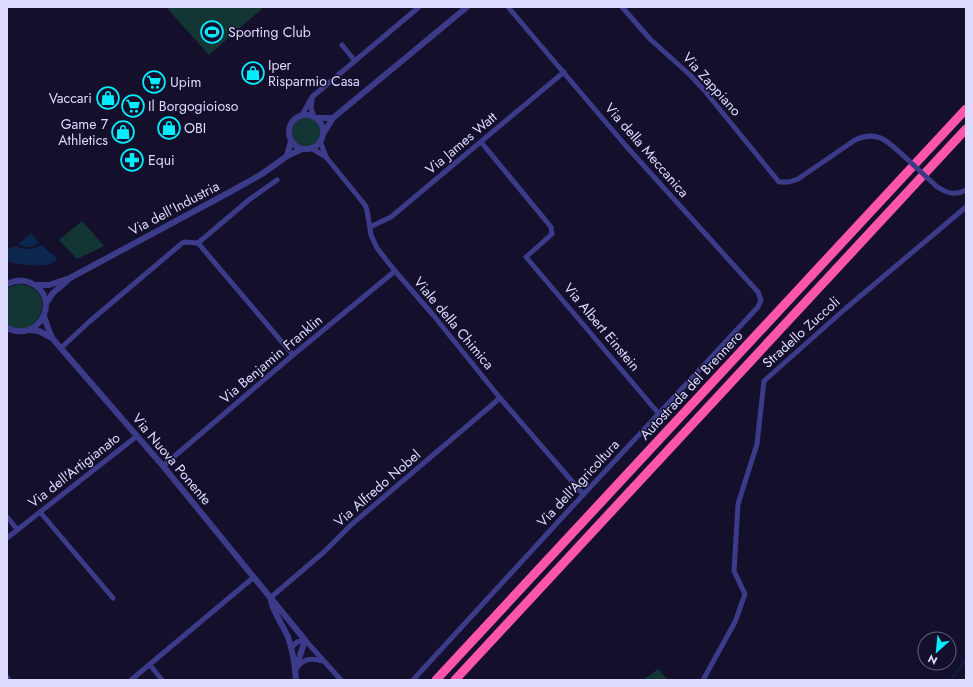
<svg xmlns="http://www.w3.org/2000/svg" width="973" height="687" font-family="Jost,sans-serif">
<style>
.green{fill:#133533}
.water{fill:#0c264e}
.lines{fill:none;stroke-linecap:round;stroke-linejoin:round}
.stream{stroke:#0c264e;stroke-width:1.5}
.minor{stroke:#3c3b8a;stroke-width:5}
.tertiary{stroke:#3c3b8a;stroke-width:6}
.motorway{stroke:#ff55ab;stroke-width:9}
.minor-bridge{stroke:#3c3b8a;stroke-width:5}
.labels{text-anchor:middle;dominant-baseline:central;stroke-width:3;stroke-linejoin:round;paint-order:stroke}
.poi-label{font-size:14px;fill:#dddaff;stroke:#14102b;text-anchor:start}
.street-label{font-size:14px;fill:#dddaff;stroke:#14102b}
</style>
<rect width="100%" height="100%" fill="#14102b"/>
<g class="green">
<path d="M166,7H264L209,55Z"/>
<circle cx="306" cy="132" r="14"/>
<path d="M82,221L104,246L77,259L59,240Z"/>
<path d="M18,284C62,287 38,345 7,324V288Z"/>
<path d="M658,669L668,680H643Z"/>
</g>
<g class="water">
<path d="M31,233L39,243C32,248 26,248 18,244Z"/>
<path d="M41,245L56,257L57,260C48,269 19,265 7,261V249L16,246C25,250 33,250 41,245Z"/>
</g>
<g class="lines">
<path class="stream" d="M951,680L966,659"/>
<g class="minor">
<path d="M622,7L650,39L690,75L704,90L779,182H789L798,179L855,140C879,129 889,143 906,158"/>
<path d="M342,45L355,61"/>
<path d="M312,100L311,108L314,117"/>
<path d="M302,115L312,97L419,7"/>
<path d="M320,141L326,157L365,205L367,210L371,235L377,248L395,271L434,316L500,398L583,494"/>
<path d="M481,142L551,227L552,234L526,257L659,414"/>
<path d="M311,148L326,157"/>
<path d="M936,186C946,193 955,196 966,190"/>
<path d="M370,227L391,217L564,72"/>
<path d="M198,243L293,355"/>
<path d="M198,243L250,199L277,180"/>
<path d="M61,348L89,322L181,244L184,242L198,243"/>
<path d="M163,466L293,355L395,271"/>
<path d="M40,512L113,598"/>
<path d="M7,517L17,529"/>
<path d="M7,538L137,436"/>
<path d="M270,598L324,552L351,525L500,398"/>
<path d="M291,648L297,642L305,640L341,680"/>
<path d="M150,665L162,680"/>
<path d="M297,668C303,658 312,658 323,661"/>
<path d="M7,677L9,680"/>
<path d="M131,680L254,577"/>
<path d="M413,680L569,510L758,307L761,300L758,292L626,146L508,7"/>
<path d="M703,680L735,622L745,594L734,571L738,504L757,444L764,381L845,309L966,207"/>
</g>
<g class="tertiary">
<circle cx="306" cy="132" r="17"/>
<path d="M316,118H333"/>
<path d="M323,134L333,118L467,7"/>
<path d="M287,156L291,141"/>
<path d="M7,284C15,280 23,279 31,283C62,297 40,344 7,328"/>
<path d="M36,285H49L70,278L228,193L262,174L287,156L302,149"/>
<path d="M46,303L53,293L67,281"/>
<path d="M44,316L48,328L52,338L163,466L305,640L295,671"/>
<path d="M30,330L39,331L52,338"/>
<path d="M271,601C274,614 283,625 288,637C293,651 295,666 296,680"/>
</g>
<g class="motorway">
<path d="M436,680L966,109"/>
<path d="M455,680L966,129"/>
</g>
<path class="minor-bridge" d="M906,158L936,186"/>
</g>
<defs>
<g id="stadium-ring" transform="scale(1.15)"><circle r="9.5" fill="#14102b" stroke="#06ecff" stroke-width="1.5"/><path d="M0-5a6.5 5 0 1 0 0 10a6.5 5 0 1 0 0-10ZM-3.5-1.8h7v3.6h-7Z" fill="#06ecff"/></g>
<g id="shop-ring" transform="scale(1.15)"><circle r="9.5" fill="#14102b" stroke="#06ecff" stroke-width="1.5"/><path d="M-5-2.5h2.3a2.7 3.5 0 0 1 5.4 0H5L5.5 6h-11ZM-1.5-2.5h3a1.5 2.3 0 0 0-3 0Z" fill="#06ecff"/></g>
<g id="supermarket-ring" transform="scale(1.15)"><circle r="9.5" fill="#14102b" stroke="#06ecff" stroke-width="1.5"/><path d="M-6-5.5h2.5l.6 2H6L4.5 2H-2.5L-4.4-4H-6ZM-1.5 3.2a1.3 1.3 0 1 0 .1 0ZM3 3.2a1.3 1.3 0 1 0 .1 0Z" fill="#06ecff"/></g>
<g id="pharmacy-ring" transform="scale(1.15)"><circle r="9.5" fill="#14102b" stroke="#06ecff" stroke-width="1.5"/><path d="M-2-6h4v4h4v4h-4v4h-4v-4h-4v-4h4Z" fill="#06ecff"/></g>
</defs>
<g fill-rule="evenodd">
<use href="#stadium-ring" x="212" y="32"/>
<use href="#shop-ring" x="253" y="73"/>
<use href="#supermarket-ring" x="154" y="82"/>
<use href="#shop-ring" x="108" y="98"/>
<use href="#supermarket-ring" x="133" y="106"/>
<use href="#shop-ring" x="169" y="128"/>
<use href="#shop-ring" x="123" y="132"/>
<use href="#pharmacy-ring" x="132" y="160"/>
</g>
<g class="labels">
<g class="poi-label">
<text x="228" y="32">Sporting Club</text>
<text x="268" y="65">Iper<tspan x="268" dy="16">Risparmio Casa</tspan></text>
<text x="170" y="82">Upim</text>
<text x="92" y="98" text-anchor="end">Vaccari</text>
<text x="148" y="106">Il Borgogioioso</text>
<text x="108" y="124" text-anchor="end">Game 7<tspan x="108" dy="16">Athletics</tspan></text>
<text x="184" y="128">OBI</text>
<text x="148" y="160">Equi</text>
</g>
<g class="street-label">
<text transform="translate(712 84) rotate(48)">Via Zappiano</text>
<text transform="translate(461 143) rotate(-40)">Via James Watt</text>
<text transform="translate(647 150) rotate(49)">Via della Meccanica</text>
<text transform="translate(174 208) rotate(-28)">Via dell'Industria</text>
<text transform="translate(454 323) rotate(50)">Viale della Chimica</text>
<text transform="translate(602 327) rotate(50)">Via Albert Einstein</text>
<text transform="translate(801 332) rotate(-42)">Stradello Zuccoli</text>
<text transform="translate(271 359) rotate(-40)">Via Benjamin Franklin</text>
<text transform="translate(691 385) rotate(-47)">Autostrada del Brennero</text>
<text transform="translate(172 459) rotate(50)">Via Nuova Ponente</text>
<text transform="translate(74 470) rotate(-38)">Via dell'Artigianato</text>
<text transform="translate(578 483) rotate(-47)">Via dell'Agricoltura</text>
<text transform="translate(377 488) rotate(-41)">Via Alfredo Nobel</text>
</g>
</g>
<rect width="973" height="687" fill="none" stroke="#dddaff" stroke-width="16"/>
<g transform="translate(937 651) rotate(207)"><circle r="19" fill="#14102b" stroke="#646180"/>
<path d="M0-3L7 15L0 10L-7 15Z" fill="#06ecff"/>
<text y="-6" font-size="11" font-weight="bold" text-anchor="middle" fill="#dddaff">N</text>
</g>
</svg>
